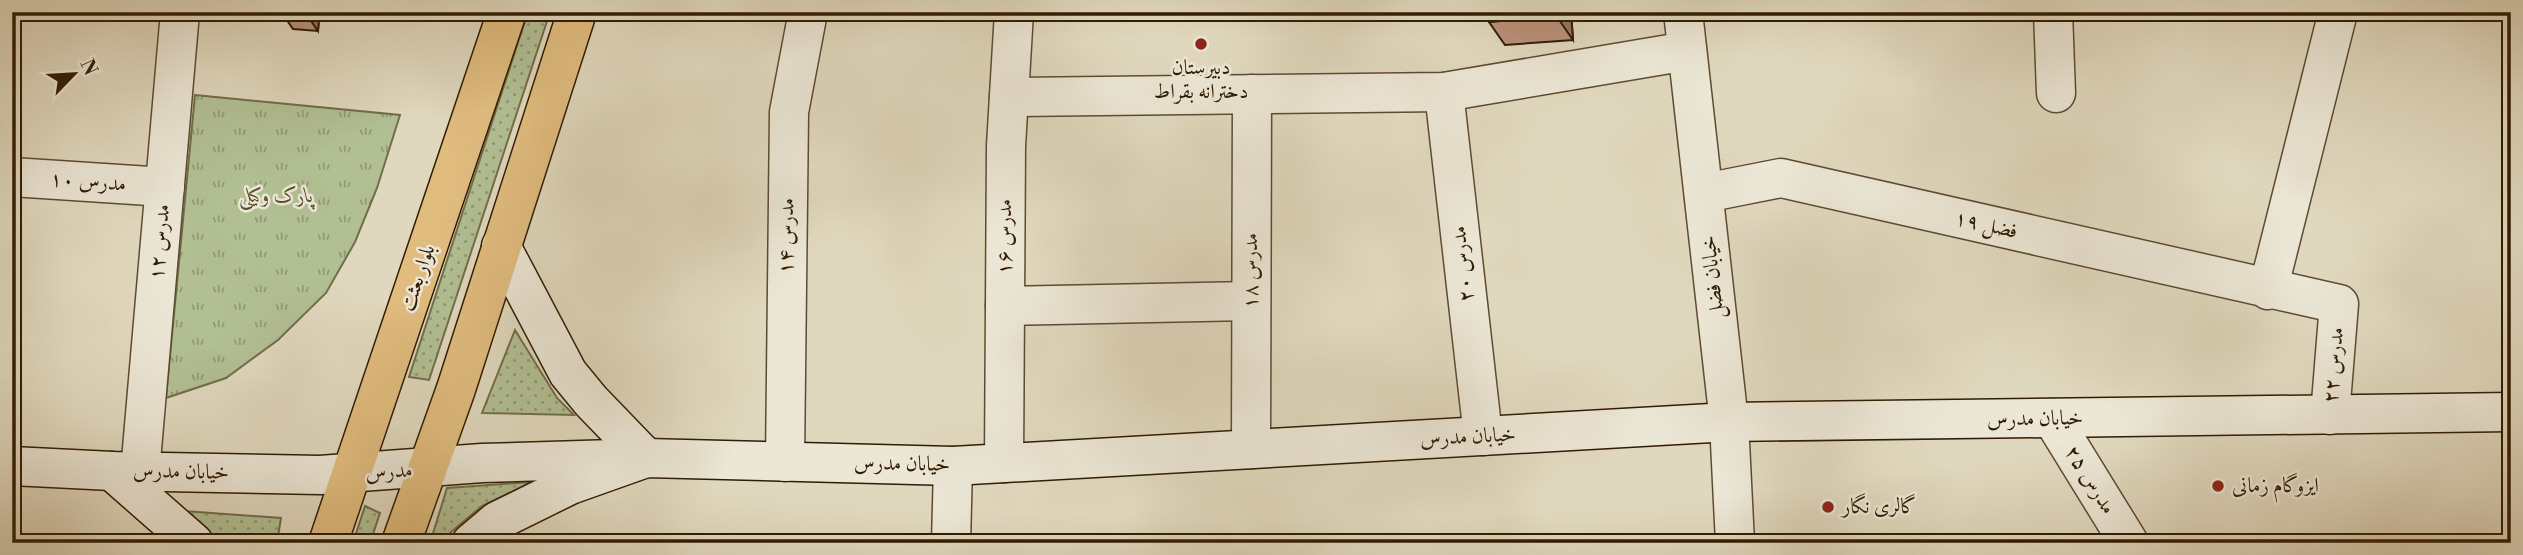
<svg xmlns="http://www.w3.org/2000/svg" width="2523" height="555" font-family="'Libre Bodoni',Amiri,serif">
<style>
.grass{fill:url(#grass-dots);stroke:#716e4a;stroke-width:2}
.park{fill:url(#park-tufts);stroke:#716e4a;stroke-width:2}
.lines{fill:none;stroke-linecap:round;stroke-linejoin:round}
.minor-casing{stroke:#5d4b30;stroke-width:41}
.tertiary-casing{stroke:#5d4b30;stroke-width:41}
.secondary-casing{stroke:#311c01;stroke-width:41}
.primary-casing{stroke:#311c01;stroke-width:41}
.minor{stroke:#ebe6d5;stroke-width:38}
.tertiary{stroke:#ebe6d5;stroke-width:38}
.secondary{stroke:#ebe6d5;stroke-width:38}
.primary{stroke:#e0bc7f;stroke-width:38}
.wall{fill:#ba907a;stroke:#311c01;stroke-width:2}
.shaded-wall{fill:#977663;stroke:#311c01;stroke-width:2}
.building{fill:#d8a88e;stroke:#311c01;stroke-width:2}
.poi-dot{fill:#8f2418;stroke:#ebe6d5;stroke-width:2.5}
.labels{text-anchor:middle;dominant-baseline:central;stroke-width:5;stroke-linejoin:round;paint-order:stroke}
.poi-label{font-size:21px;fill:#311c01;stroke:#ebe6d5;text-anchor:start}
.street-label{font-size:21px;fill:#311c01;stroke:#ebe6d5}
.park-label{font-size:21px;font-style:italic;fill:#574d2d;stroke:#ebe6d5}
</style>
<defs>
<pattern id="grass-dots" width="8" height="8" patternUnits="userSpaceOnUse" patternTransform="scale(1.75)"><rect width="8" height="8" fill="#b1bf93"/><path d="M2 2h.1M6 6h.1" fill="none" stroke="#919a76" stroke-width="1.8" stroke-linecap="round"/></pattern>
<pattern id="park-tufts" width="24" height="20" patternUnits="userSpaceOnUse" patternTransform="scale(1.75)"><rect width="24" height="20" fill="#b1bf93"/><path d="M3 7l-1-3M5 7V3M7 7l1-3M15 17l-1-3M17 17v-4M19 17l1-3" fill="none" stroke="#919a76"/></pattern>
</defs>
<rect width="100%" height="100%" fill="#e0d8be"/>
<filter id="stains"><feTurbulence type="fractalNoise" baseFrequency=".00286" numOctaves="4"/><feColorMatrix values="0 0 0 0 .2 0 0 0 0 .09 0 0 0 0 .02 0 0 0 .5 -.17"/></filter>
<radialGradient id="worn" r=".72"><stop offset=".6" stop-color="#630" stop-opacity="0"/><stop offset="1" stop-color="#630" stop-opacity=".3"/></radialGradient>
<g class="grass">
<path d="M528,12H550L429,380L409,377Z"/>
<path d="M515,330L557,398L574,415L482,413Z"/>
<path d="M532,482L482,506L438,543H430L447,488Z"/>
<path d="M365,506L380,513L370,543H353Z"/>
<path d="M184,511L281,518L277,543H219Z"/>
</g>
<path class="park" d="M195,95L400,115L377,188L355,242L326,293L278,340L226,378L166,398Z"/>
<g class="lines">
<g class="minor-casing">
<g id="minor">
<path d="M2053,12L2056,93"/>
<path d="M1444,92L1483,436"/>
<path d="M1009,97L1444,92L1687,51"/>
<path d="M12,177L165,187"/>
<path d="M1704,196L1720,190L1781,178L2339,304L2330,415"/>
<path d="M2268,290L2338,12"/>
<path d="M1005,306L1250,301"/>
<path d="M2052,418L2129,543"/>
<path d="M1251,449L1252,94"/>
<path d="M785,462L789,112L808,12"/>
<path d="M1004,463L1006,146L1014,12"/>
<path d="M140,472L180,12"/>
<path d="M951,543L953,466"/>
</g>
</g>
<g class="tertiary-casing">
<path id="tertiary" d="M1683,12L1729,422L1735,543"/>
</g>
<g class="secondary-casing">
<g id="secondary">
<path d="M12,466L112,471L320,475L482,463L646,458L953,466L1729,422L2511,412"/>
<path d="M112,471L194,543"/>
<path d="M471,543L497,521L570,485L646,458L591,401L568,373L501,246"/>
</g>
</g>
<g class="primary-casing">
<g id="primary">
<path d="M328,543L507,12"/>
<path d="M401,543L456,389L577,12"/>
</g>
</g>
<use href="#minor" class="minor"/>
<use href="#tertiary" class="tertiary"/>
<use href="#secondary" class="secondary"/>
<use href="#primary" class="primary"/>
</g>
<g class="wall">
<path d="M238,12H328V18H319L318,31L293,29L284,16Z"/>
<path d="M1571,12L1573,40L1505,45L1489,22Z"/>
</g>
<g class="shaded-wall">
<path d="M305,12H316L319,18L318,31Z"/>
<path d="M1557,12H1571L1573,40L1557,17Z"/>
</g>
<path class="building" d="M1488,12H1557V17L1489,22Z"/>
<g class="poi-dot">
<circle cx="1201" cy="44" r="7"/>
<circle cx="2218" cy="486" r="7"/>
<circle cx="1828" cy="507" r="7"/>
</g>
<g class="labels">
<g class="poi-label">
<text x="1201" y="68" text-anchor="middle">دبیرستان<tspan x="1201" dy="24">دخترانه بقراط</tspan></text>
<text x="2232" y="486">ایزوگام زمانی</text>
<text x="1842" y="507">گالری نگار</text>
</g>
<g class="street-label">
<text transform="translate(88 182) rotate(4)">مدرس ۱۰</text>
<text transform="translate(1986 225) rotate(13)">فضل ۱۹</text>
<text transform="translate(787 236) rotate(-89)">مدرس ۱۴</text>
<text transform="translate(1005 237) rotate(-90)">مدرس ۱۶</text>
<text transform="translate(160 242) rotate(-85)">مدرس ۱۲</text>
<text transform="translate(1463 264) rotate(-96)">مدرس ۲۰</text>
<text transform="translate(1251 271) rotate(-90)">مدرس ۱۸</text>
<text transform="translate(1713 277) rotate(-96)">خیابان فضل</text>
<text transform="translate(418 278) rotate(-71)">بلوار بعثت</text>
<text transform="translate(2334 365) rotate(-85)">مدرس ۲۲</text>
<text transform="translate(2035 419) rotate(-1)">خیابان مدرس</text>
<text transform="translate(1468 437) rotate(-3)">خیابان مدرس</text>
<text transform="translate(902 464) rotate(1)">خیابان مدرس</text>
<text transform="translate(181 472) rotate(1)">خیابان مدرس</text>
<text transform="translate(389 472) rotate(-4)">مدرس</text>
<text transform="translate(2090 480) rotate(58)">مدرس ۲۵</text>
</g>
<g class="park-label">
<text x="276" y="196">پارک وکیلی</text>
</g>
</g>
<rect width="2523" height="555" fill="none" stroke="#e0d8be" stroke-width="42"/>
<rect x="14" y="14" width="2495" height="527" fill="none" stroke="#311c01" stroke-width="3.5"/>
<rect x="21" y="21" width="2481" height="513" fill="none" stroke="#311c01" stroke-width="2"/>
<g transform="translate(74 74) rotate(65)" stroke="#ebe6d5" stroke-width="5" paint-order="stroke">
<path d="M0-5L12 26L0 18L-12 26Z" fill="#311c01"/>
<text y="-10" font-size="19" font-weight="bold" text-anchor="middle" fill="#311c01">N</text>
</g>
<rect width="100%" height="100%" filter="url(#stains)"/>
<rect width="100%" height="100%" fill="url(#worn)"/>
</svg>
